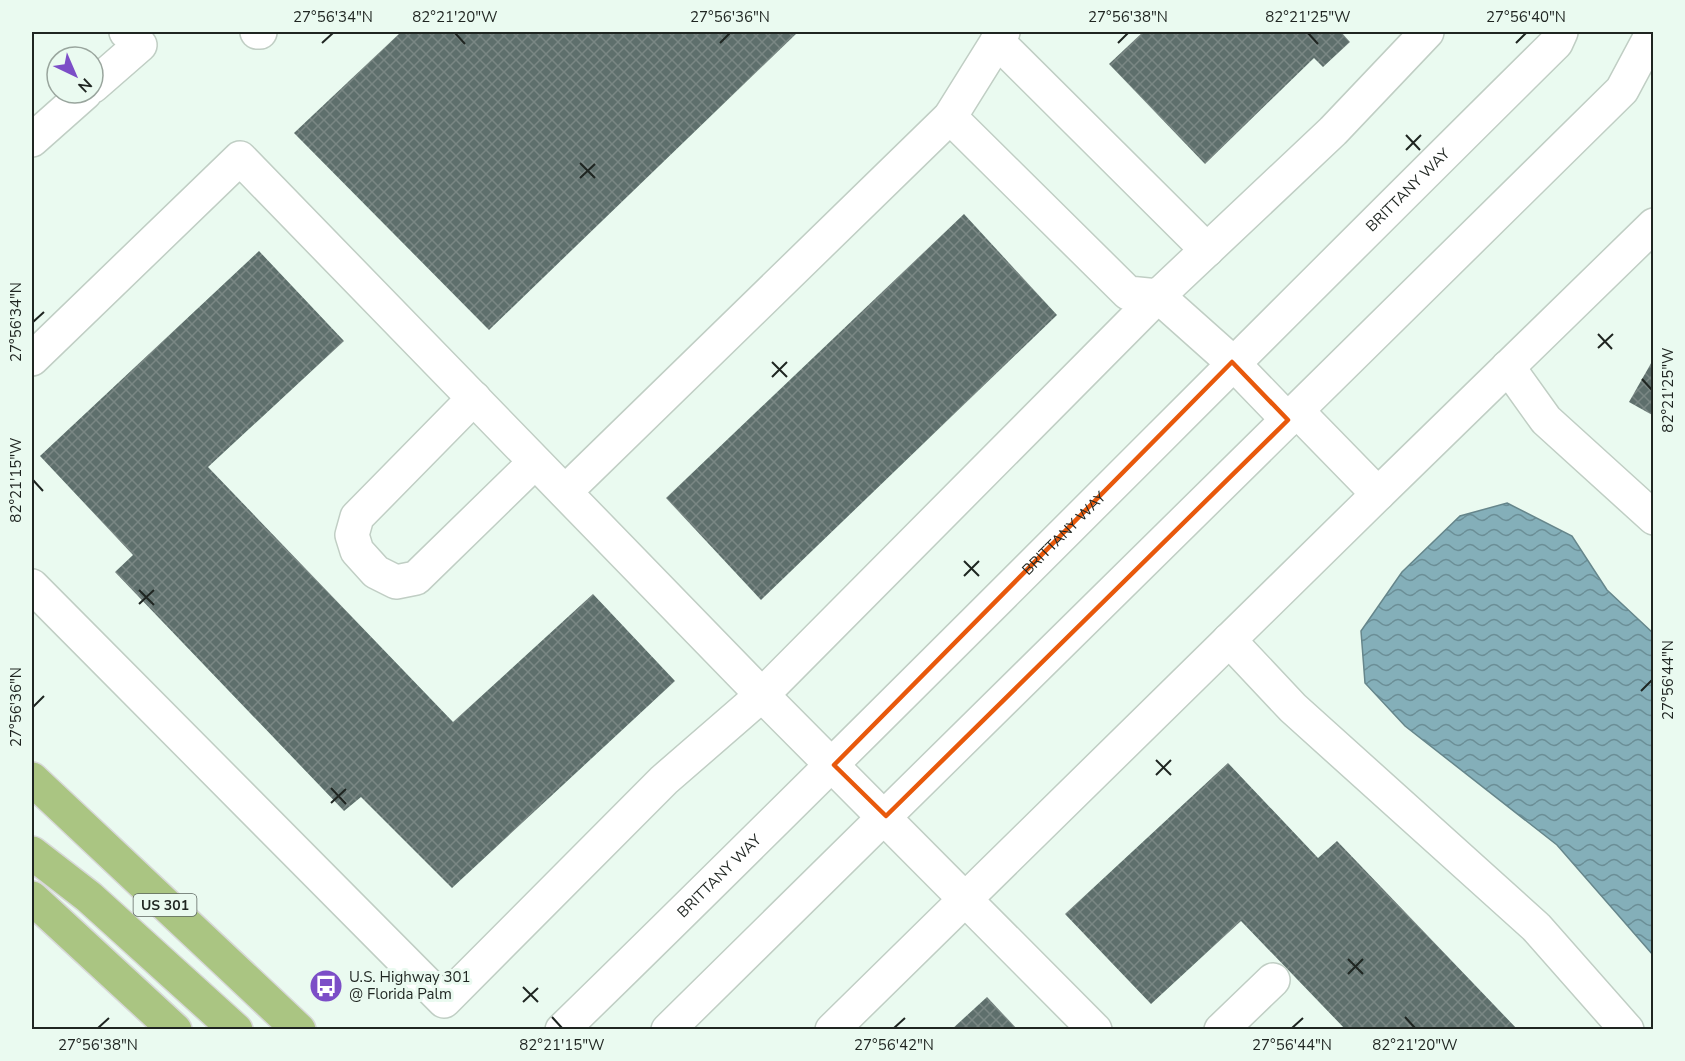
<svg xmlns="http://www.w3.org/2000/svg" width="1685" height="1061" font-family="'Nunito Sans',sans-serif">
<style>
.water{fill:url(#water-waves);stroke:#66868b;stroke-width:1.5}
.building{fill:url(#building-cross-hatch)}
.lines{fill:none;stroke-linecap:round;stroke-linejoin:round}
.minor-casing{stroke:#c0cec4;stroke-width:36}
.major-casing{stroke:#d7d8d7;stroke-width:36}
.minor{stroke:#fff;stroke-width:33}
.major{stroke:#aac582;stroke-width:33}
.marked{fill:none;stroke:#e8590c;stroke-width:4.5;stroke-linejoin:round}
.ticks{fill:none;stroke:#1f2521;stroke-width:2}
.labels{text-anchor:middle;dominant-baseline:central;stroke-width:6;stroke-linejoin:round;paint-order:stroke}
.shield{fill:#eafaf0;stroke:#5c655f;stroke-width:1.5}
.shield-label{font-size:14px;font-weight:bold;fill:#1f2521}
.street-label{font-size:15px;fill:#1f2521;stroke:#eafaf0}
.poi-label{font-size:15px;fill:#1f2521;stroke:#eafaf0;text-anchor:start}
.neatline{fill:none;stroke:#1f2521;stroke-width:2}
.ticks-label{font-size:15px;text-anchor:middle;fill:#1f2521}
</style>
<defs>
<pattern id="water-waves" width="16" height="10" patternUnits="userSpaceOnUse" patternTransform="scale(1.5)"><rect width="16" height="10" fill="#84afb9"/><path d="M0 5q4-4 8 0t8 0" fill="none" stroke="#6b8e96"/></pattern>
<pattern id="building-cross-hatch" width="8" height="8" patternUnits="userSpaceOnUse" patternTransform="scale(1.5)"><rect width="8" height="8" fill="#5e6f6c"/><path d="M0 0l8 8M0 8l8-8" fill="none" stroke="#7a8784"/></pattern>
</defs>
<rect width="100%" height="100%" fill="#eafaf0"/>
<path class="water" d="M1507,503L1572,536L1607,590L1653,633V955L1557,845L1405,726L1365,683L1361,631L1402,572L1460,516Z"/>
<g class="building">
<path d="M401,32H798L489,330L294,133Z"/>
<path d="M1143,32H1341L1350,42L1323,67L1314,58L1205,164L1109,64Z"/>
<path d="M964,214L1057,315L761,600L666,498Z"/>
<path d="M259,251L344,341L208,467L453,722L593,594L675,681L452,888L361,797L344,811L115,572L133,555L40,456Z"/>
<path d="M1654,358V416L1629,402Z"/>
<path d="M1228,763L1318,858L1337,841L1518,1030H1346L1241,921L1151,1004L1065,914Z"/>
<path d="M987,997L1018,1030H951Z"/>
</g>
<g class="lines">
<g class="minor-casing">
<g id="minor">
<path d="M257,32H260"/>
<path d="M997,41L1207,250"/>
<path d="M93,86L140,45L126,32"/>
<path d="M950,117L1128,293L1158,296L1333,131L1427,32"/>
<path d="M32,140L85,93"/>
<path d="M32,359L240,158L762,695L1158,296L1232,362L1288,420"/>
<path d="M1508,367L1546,420L1654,518"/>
<path d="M474,398L357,517L352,535L357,551L376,572L396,582L416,578L535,462"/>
<path d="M1297,411L1378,494L1654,225"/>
<path d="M565,492L950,117L1003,32"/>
<path d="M32,586L444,1001L664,780L762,695L1095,1030"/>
<path d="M1229,640L1293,708L1536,927L1627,1030"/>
<path id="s1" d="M562,1030C897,704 1224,371 1556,43L1561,32"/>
<path d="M668,1030L1622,90L1653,32"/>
<path d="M832,1030L1378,494"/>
<path d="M1221,1030L1273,980"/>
</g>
</g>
<g class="major-casing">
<g id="major">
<path d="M32,779L299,1030"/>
<path d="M32,853L89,897L236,1030"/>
<path d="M32,898L175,1030"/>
</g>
</g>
<use href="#minor" class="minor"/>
<use href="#major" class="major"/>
</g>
<path class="marked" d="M1232,362L1288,420L886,816L834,765Z"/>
<path class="ticks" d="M455,33L465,44M1308,33L1318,44M322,43L333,33M720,43L730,33M1118,43L1128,33M1516,43L1526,33M1406,135L1420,150M1406,150L1421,135M580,163L595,178M580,178L595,164M33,322L44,312M1598,334L1612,349M1598,348L1613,334M772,362L787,377M772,377L787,362M1642,379L1652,390M33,480L43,491M964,561L979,576M964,576L979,561M139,590L154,605M139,604L154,590M1641,691L1652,680M33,707L44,696M1156,760L1171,775M1156,775L1171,760M331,788L346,804M331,803L346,789M1348,959L1363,974M1348,974L1363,959M523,987L538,1002M523,1002L538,988M552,1017L562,1028M1405,1017L1415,1028M98,1028L109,1018M894,1028L905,1018M1292,1028L1303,1018"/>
<defs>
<g id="bus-disc" transform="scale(1.725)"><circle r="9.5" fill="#7c4ec7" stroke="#eafaf0"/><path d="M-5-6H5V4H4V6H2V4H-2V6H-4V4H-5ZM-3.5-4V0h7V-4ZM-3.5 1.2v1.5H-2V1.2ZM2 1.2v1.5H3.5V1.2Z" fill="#fff"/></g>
</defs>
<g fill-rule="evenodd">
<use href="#bus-disc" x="326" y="986"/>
</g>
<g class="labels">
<rect class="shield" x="133.5" y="894" width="63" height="22" rx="4.5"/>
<g class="shield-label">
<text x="165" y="905">US 301</text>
</g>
<g class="street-label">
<text stroke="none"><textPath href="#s1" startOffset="1192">BRITTANY WAY</textPath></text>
<text stroke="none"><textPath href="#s1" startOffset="706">BRITTANY WAY</textPath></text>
<text stroke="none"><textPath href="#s1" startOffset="220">BRITTANY WAY</textPath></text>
</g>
<g class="poi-label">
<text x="349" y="977">U.S. Highway 301<tspan x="349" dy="17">@ Florida Palm</tspan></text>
</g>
</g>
<rect width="1685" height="1061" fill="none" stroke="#eafaf0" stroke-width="66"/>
<g transform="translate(75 75) rotate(136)"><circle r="28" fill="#eafaf0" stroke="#99a59d" stroke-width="1.5"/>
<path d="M0-4.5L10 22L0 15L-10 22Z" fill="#7c4ec7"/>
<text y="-9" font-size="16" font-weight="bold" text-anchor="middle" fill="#1f2521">N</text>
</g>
<rect x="33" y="33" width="1619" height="995" class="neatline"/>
<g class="ticks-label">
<text x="333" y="22">27°56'34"N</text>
<text x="455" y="22">82°21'20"W</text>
<text x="730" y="22">27°56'36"N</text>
<text x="1128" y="22">27°56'38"N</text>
<text x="1308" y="22">82°21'25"W</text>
<text x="1526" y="22">27°56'40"N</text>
<text transform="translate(16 322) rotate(-90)" y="5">27°56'34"N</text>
<text transform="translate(1668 390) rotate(-90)" y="5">82°21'25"W</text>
<text transform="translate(16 480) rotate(-90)" y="5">82°21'15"W</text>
<text transform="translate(1668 680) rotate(-90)" y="5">27°56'44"N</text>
<text transform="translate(16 707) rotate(-90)" y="5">27°56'36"N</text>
<text x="98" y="1050">27°56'38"N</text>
<text x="562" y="1050">82°21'15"W</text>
<text x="894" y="1050">27°56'42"N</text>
<text x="1292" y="1050">27°56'44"N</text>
<text x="1415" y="1050">82°21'20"W</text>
</g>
</svg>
